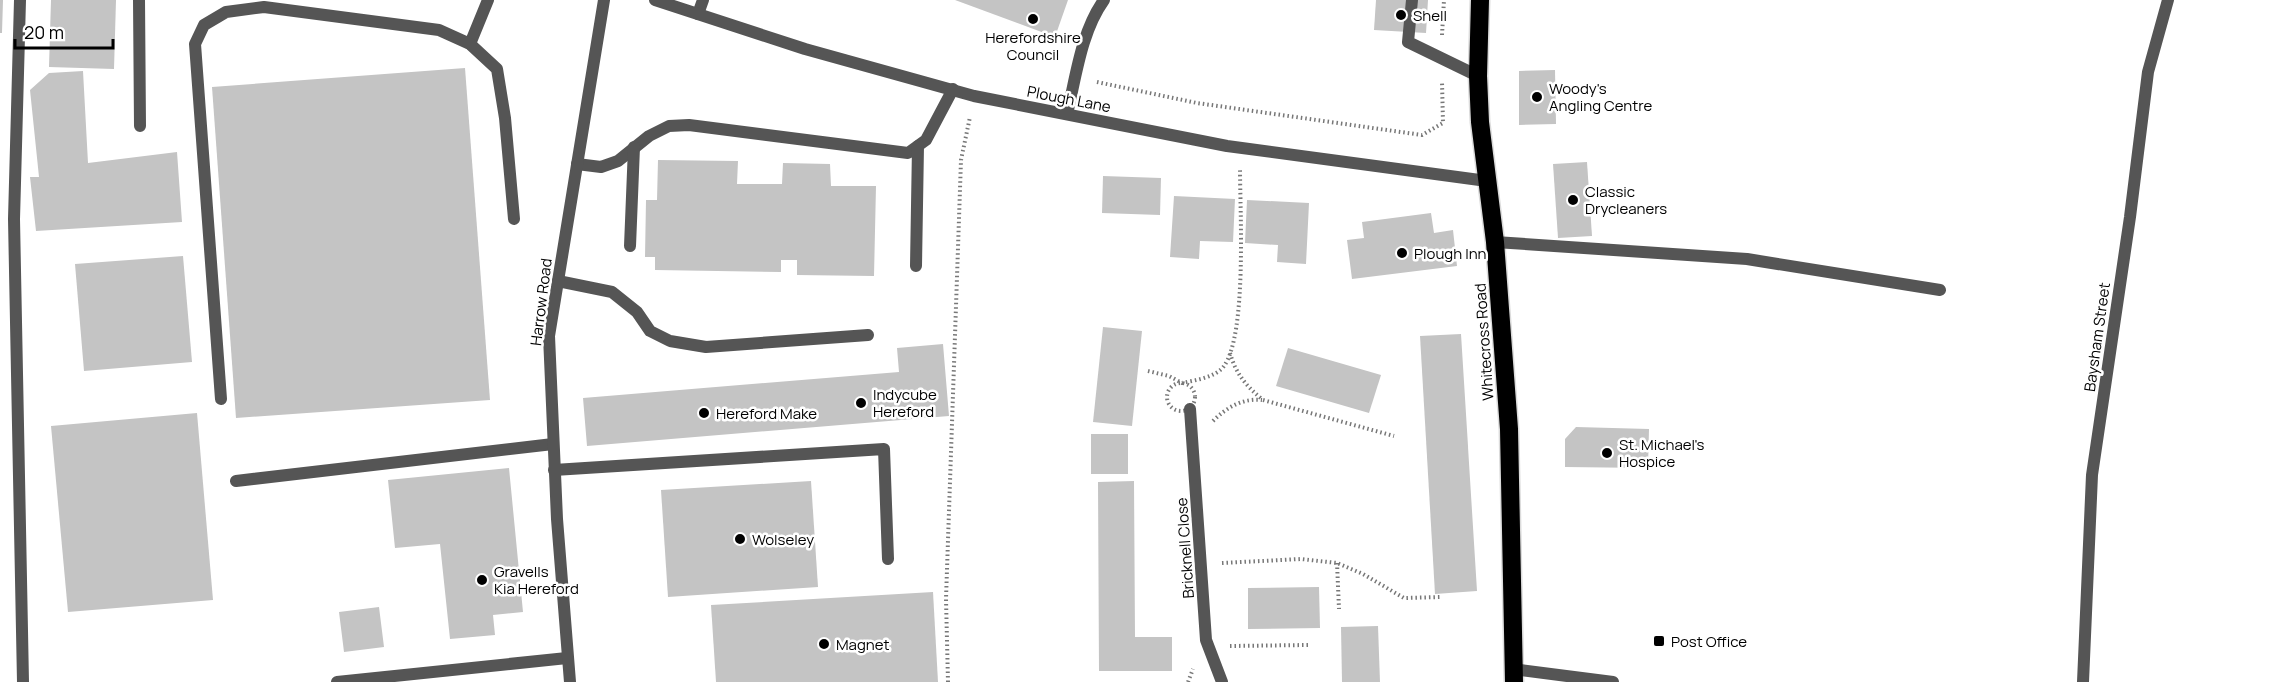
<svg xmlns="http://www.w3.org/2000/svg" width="2275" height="682" font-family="Manrope,sans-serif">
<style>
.building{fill:#c4c4c4}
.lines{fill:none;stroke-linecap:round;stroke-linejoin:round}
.highway-casing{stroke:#dbdbdb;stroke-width:21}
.path{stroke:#777;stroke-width:4;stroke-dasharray:1.5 3;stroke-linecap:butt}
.lane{stroke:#555;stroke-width:12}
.street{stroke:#555;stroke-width:12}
.highway{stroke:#000;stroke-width:18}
.poi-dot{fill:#000;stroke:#fff;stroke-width:2}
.labels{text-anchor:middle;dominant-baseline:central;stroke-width:5;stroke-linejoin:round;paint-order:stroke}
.poi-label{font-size:15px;fill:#000;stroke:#fff;text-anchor:start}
.street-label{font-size:15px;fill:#000;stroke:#fff}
</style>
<rect width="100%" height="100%" fill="#fff"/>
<g class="building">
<path d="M0,0H3L2,33H0Z"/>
<path d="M51,0H116L114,69L49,67Z"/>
<path d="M955,0H1068L1055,37Z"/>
<path d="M1376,0H1428L1426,33L1374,30Z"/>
<path d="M465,68L490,400L236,418L212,87Z"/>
<path d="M1555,70L1556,124L1519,125V71Z"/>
<path d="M83,71L88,163L177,152L182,222L36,231L30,177H39L30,90L49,73Z"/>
<path d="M658,160L738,161L737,184H782L783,163L830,164L831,186H876L874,276L797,275V260H781V272L655,270V257H645L646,200H657Z"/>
<path d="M1587,162L1592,236L1558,238L1553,164Z"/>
<path d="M1103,176L1161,178L1160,215L1102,213Z"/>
<path d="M1174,196L1235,199L1233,242L1200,241L1199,259L1170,257Z"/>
<path d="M1247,200L1309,203L1306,264L1277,262L1278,245L1245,243Z"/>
<path d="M1431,213L1434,233L1453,230L1457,266L1352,279L1347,240L1364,238L1362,222Z"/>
<path d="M183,256L192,362L84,371L75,264Z"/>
<path d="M1103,327L1142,331L1132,426L1093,422Z"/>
<path d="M1461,334L1477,591L1435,594L1420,336Z"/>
<path d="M943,344L949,416L587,446L583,398L899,372L897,348Z"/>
<path d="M1288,348L1381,375L1369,413L1276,386Z"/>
<path d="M197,413L213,600L68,612L51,426Z"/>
<path d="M1576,427L1649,429L1648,468L1565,467V439Z"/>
<rect x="1091" y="434" width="37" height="40"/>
<path d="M509,468L523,612L493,615L495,635L450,639L440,544L395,548L388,480Z"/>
<path d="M811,481L818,587L668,597L661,490Z"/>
<path d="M1134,481L1135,637H1172V671H1099L1098,482Z"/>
<path d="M1319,587L1320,628L1248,629V588Z"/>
<path d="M933,592L938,682H716L711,605Z"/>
<path d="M379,607L384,647L344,652L339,612Z"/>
<path d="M1378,626L1380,682H1342L1341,627Z"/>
</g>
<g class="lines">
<g class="highway-casing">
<path id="highway" d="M1480,0L1478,76L1480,122L1495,242L1509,429L1514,682"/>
</g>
<g class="path">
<path d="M1442,35L1444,0"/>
<path d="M1097,82L1197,103L1422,135L1443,123L1442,82"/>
<path d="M1230,353C1236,374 1246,386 1263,400L1394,436"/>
<path d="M1148,371L1169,376L1182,383C1195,380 1215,378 1224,366C1247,334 1240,211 1240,169"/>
<circle cx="1181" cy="397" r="14"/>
<path d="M1213,421C1227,407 1243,398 1262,400"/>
<path d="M1222,563L1301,559L1337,563L1363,574L1404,598L1441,597"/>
<path d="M1337,563L1339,609"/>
<path d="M1230,646L1308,645"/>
<path d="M948,682L946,599L961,160L970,117"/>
<path d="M1188,682L1193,669"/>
</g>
<g class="lane">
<path d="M20,0L14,219L23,682"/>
<path d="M139,0L140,126"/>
<path d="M1412,0L1408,42L1478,76"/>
<path d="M698,14L703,0"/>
<path d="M470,44L488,0"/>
<path d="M1067,114C1076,77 1081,32 1104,0"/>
<path d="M577,164L601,167L618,161L649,136L669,126L689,125L908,153L926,140L953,89"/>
<path d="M1495,242L1747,259L1940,290"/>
<path d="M630,246L634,147"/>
<path d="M916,266L918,146"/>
<path d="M558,281L612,292L637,312L650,331L670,341L706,347L868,335"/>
<path d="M221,399L195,44L204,25L226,12L264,7L439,30L470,44L497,69L505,118L514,219"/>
<path d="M554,470L884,449L888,559"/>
<path d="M236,481L553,444"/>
<path d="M337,682L567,658"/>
</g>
<g class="street">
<path d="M655,0L805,49L974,96L1227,146L1487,181"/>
<path d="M1190,409L1206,640L1222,682"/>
<path d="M1513,669L1613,682"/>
<path d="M570,682L557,519L549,336L604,0"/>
<path d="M2083,682L2092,475L2130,217L2148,72L2168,0"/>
</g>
<use href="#highway" class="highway"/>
</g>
<g class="poi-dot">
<circle cx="1401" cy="15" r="6"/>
<circle cx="1033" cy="19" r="6"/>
<circle cx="1537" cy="97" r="6"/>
<circle cx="1573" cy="200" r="6"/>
<circle cx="1402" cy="253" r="6"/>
<circle cx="861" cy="403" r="6"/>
<circle cx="704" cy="413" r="6"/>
<circle cx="1607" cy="453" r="6"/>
<circle cx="740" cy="539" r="6"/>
<circle cx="482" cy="580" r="6"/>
<rect x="1653" y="635" width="12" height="12" rx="3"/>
<circle cx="824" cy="644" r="6"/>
</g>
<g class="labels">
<g class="poi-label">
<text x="1413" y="15">Shell</text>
<text x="1033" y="37" text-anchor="middle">Herefordshire<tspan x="1033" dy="17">Council</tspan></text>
<text x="1549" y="88">Woody's<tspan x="1549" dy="17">Angling Centre</tspan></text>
<text x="1585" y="191">Classic<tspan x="1585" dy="17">Drycleaners</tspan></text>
<text x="1414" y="253">Plough Inn</text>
<text x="873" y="394">Indycube<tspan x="873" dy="17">Hereford</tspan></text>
<text x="716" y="413">Hereford Make</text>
<text x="1619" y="444">St. Michael's<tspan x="1619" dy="17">Hospice</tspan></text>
<text x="752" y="539">Wolseley</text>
<text x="494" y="571">Gravells<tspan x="494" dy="17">Kia Hereford</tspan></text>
<text x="1671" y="641">Post Office</text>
<text x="836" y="644">Magnet</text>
</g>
<g class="street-label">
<text transform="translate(1069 99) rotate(11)">Plough Lane</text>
<text transform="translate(541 302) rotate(-83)">Harrow Road</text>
<text transform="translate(2097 337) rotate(-82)">Baysham Street</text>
<text transform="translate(1484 342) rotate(-94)">Whitecross Road</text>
<text transform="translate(1185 548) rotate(-94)">Bricknell Close</text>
</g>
</g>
<path d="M15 39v9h98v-9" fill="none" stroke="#000000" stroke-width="3"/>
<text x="24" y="39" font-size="18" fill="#000000" stroke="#ffffff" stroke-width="4.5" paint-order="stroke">20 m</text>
</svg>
